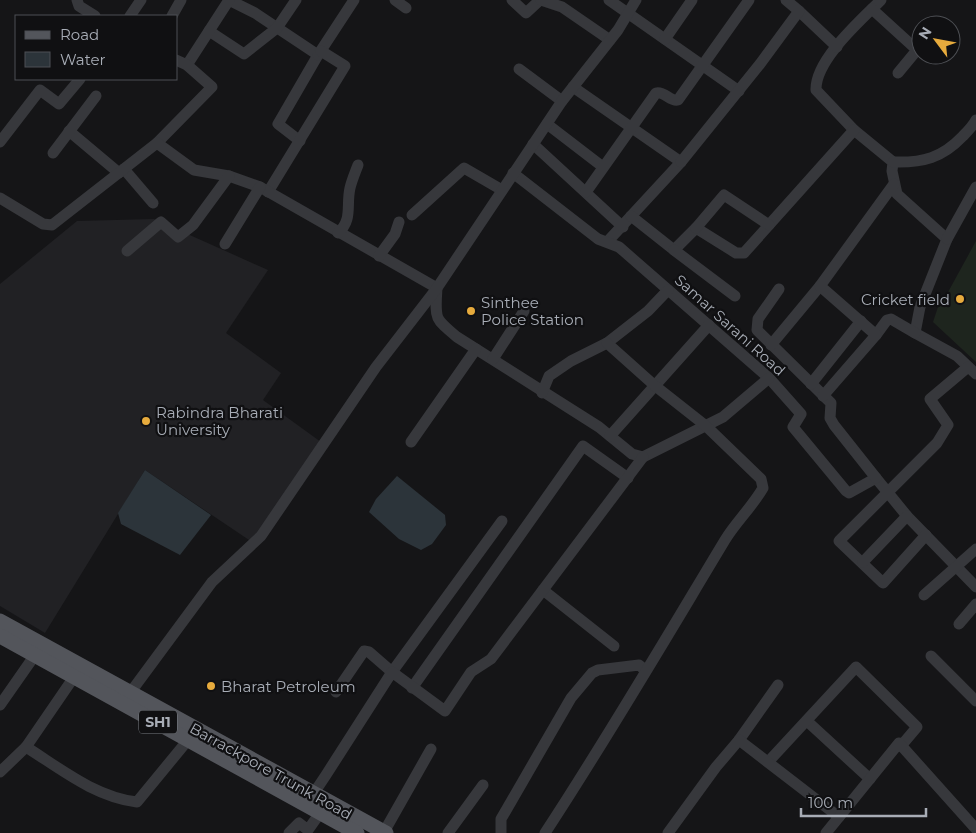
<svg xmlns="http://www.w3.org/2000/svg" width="976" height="833" font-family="Montserrat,sans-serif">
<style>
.built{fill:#212124}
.green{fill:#1e251e}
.water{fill:#2c343a}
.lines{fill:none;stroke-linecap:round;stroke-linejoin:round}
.minor{stroke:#37383c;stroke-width:11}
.major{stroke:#53555b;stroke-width:15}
.poi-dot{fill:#e7ab3d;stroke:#101012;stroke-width:2}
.labels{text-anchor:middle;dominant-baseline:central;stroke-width:4.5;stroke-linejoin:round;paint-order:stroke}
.shield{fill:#101012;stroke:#7a7e85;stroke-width:1}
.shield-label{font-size:14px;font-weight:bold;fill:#a8adb6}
.poi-label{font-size:15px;fill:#a8adb6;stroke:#101012;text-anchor:start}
.street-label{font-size:15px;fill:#a8adb6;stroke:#101012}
</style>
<rect width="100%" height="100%" fill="#151517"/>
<path class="built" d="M154,219L268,270L226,333L281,373L263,400L321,442L252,542L145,470L45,633L0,606V284L77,221Z"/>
<path class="green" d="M976,241V362L933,322L939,304L947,294Z"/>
<g class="water">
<path d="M145,470L211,515L180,555L121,524L118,513Z"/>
<path d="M397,476L445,515L446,525L432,544L421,550L399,539L369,512L376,499Z"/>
</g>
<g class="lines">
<g class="minor">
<path d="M77,0L79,6L95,16"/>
<path d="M229,0L255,13L318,55L278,124L300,141"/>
<path d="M395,0L406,8"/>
<path d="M512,0L526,13L540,0"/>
<path d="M541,0L562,7L610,40"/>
<path d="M609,0L739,91"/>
<path d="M881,0C861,20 815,60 816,90L854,130L893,162L892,171L897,194L947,239L920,307L915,333L957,356L976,374"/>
<path d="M872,9L917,50L898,73"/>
<path d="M799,11L837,47"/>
<path d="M130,16L141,0"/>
<path d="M172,16L181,0"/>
<path d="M209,31L244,54L277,28L296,0"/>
<path d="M665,39L692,0"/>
<path d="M318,55L354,0"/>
<path d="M187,65L229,0"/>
<path d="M519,69L562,101"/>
<path d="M573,87L681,162L608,241"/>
<path d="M547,124L603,167"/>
<path d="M69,131L119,173"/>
<path d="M0,142L40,90L59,104L80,79"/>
<path d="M157,143L212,87L187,65L176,60"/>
<path d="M533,144L623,227"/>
<path d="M53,153L96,96"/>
<path d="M681,162L760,64L799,11L786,0"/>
<path d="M893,162C923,163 942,158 963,136C968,131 973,126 976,120"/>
<path d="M124,169L153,203"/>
<path d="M513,173L598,239L619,247L769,378L801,414L793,427L846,491L849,493L876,478L907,516L976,587"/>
<path d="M268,192L345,66L321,51"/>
<path d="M586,192L656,93C665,91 670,102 678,100L749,0"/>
<path d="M0,198L43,224L52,225L157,143L194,170L229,176L260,187L437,288C435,319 434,318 457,337L599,427L632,454L643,457L723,417L769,378"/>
<path d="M412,215L464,168L502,190"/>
<path d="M631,216L674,250L696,228L736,253H744L854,130"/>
<path d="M696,228L724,195L769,225"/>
<path d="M338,233C353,220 346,205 350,188C352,180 355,173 358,165"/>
<path d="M947,239L976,187"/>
<path d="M225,244L260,187"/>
<path d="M674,250L735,296"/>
<path d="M127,251L161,222L178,237L193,225L229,176"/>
<path d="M379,256L395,234L399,222"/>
<path d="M779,289L758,319L757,330L831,403L830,418L834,425L876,478"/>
<path d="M876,335L887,320L891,319L915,333"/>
<path d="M771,345L820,286"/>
<path d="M493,359L524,311"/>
<path d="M811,384L861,321"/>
<path d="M542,393L549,376L571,361L607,343L648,311L668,290"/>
<path d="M823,396L876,335L820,286L894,184"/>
<path d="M610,436L709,325"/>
<path d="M411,442L476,349"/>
<path d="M926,535L883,583L839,541L937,443L948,425L930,399L968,367"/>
<path d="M863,562L907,516"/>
<path d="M543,590L614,646"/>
<path d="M924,595L976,549"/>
<path d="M959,624L976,604"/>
<path d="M931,656L976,701"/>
<path d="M412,688L583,446L628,478"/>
<path d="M336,692L364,651L369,652L392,672L502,521"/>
<path d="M130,693L212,582L261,536L376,367L437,288L562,101L618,30L636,0"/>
<path d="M0,705L35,655"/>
<path d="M808,722L870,779"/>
<path d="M739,740L778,685"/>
<path d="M26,747C61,769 95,797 137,802L188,740"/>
<path d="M769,761L856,667L917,727L901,746"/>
<path d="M0,772L26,747L74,677"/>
<path d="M315,801L314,793L326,775L392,672L445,711L471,672L491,659L643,457"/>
<path d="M384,832L431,749"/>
<path d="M289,833L299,823L308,830L320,813"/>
<path d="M448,833L483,785"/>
<path d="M501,833V819L571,698L592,673L598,670L639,665L645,670"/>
<path d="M545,833C608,737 666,638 725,540C736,522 752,507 763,488L761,479L706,426L654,385L607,343"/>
<path d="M668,833L716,767L739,740L839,817"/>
<path d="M826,833L899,743L976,829"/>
</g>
<g class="major">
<path d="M0,621L386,833"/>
<path d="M0,636L357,833"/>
</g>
</g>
<g class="poi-dot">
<circle cx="960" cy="299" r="5"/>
<circle cx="471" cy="311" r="5"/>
<circle cx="146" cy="421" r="5"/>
<circle cx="211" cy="686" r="5"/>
</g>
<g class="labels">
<rect class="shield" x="139" y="710.5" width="38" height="23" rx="4"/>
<g class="shield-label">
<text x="158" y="722">SH1</text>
</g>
<g class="poi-label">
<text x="950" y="299" text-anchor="end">Cricket field</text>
<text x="481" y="302">Sinthee<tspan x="481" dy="17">Police Station</tspan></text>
<text x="156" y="412">Rabindra Bharati<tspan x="156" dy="17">University</tspan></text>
<text x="221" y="686">Bharat Petroleum</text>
</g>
<g class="street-label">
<text transform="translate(730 325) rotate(42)">Samar Sarani Road</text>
<text transform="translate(271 771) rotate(29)">Barrackpore Trunk Road</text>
</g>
</g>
<rect x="15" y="15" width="162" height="65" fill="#101012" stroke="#4d4f54"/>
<rect x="25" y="31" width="25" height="8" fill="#53555b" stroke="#4d4f54"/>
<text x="60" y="40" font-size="15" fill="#a8adb6">Road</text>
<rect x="25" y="52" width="25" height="15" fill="#2c343a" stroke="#4d4f54"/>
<text x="60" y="65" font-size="15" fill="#a8adb6">Water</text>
<g transform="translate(936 40) rotate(302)"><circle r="24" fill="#101012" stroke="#4d4f54"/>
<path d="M0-4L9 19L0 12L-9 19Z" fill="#e7ab3d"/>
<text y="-8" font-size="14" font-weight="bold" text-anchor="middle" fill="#a8adb6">N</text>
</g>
<path d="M801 808v8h125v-8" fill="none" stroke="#a8adb6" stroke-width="2.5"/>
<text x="808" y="808" font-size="15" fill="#a8adb6" stroke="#101012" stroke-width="4" paint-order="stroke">100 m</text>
</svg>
